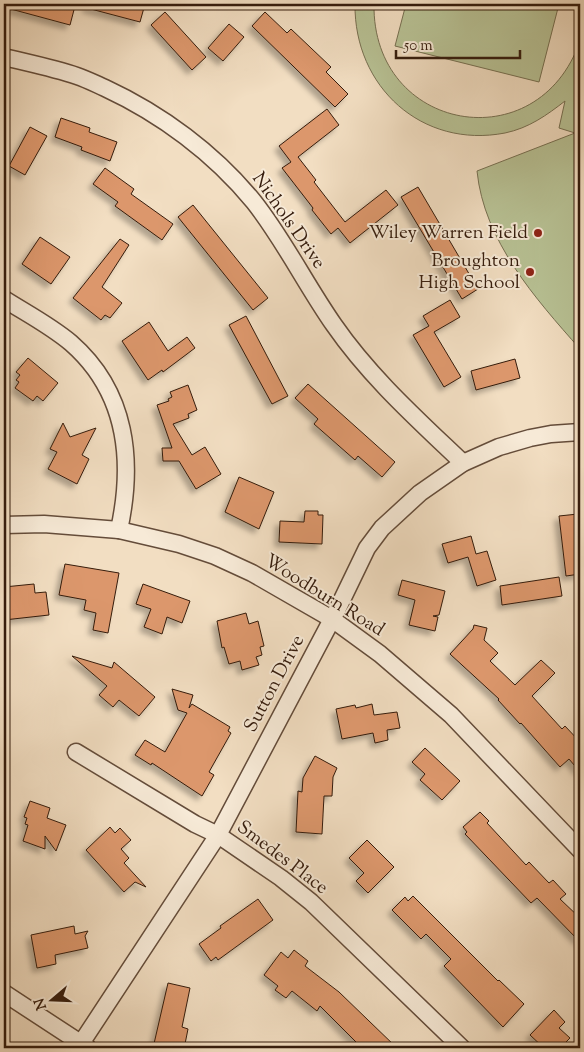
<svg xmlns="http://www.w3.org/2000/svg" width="584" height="1052" font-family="'Sorts Mill Goudy',serif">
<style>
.green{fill:#b8c295;stroke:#766f51}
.building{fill:#dc976c;stroke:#351c0d;filter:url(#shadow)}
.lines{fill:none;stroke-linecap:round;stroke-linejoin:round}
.minor-casing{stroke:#644c3a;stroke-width:19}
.minor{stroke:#f7ead7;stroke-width:16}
.poi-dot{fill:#8f2418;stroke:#f7ead7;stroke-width:2}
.labels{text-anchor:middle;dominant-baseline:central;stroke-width:4;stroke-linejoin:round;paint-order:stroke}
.street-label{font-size:19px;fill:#351c0d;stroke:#f7ead7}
.poi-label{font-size:19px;fill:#351c0d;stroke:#f7ead7;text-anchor:end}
</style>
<defs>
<filter id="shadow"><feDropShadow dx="-4.5" dy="4.5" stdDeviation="2.5" flood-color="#0004"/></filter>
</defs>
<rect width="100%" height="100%" fill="#f2dec2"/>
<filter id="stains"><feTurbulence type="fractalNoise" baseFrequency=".004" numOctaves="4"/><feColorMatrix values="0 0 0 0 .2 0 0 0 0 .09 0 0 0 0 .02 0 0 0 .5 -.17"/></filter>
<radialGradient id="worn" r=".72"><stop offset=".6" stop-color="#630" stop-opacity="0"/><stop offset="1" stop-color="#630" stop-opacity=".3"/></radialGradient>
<g class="green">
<path d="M355,4H374C372,132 538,162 580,41V117L577,131H580V349C535,298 484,241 477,171L575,133L559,128L565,101C547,115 529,128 505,133C422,149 354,87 355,4Z"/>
<path d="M406,4H559L539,82L395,46Z"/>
</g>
<g class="building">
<path d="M8,4H66L75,6L70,25L7,8Z"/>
<path d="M87,4H145L140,22L87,8Z"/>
<path d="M165,12L206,57L192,70L151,25Z"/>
<path d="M265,12L287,33L291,29L331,67L326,72L348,94L335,107L252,26Z"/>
<path d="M229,24L244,37L223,61L208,48Z"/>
<path d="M327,109L339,125L298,157L316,180L314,182L345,222L386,190L398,205L350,243L338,228L331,234L312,210L313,208L282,168L291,162L279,146Z"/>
<path d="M61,118L90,128L89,132L117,142L110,161L81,150L82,147L55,137Z"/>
<path d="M30,127L47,136L25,175L9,166Z"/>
<path d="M105,168L134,189L131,194L173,224L162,240L115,206L118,202L93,184Z"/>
<path d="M418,187L478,289L462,299L401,197Z"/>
<path d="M193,205L268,298L253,310L178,217Z"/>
<path d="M40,237L70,257L51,284L22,264Z"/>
<path d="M120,239L129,245L102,287L122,303L110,318L105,315L101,320L73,298Z"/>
<path d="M450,300L460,317L434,332L461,377L444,387L413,335L429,326L423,316Z"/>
<path d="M246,316L288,396L272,404L229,325Z"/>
<path d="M149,322L168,351L187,337L195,348L163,372L162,370L148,380L122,341Z"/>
<path d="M28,358L58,383L43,401L37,396L33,401L15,388L19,382L16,380L20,375L16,372Z"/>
<path d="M515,359L520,378L476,390L471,371Z"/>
<path d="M308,384L395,462L382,477L358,456L355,460L314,424L318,419L295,398Z"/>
<path d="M188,385L197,410L188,414L189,418L173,424L192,455L205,447L221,474L196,489L179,461H163L162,448H172L157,405L169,401L168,399L172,397L170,392Z"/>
<path d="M63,423L70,437L96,428L82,455L89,459L77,484L48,469L57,452L50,449Z"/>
<path d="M239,477L274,492L259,529L225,512Z"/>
<path d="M305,511H318V515H323L322,544L279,542L280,521L304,522Z"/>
<path d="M578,514L580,534V574L566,576L559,516Z"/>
<path d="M471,536L476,554L487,551L496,580L477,586L468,557L448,563L442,544Z"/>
<path d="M65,564L119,573L108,633L93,630L96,613L84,610L86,600L59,595Z"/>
<path d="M559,577L562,596L502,605L500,586Z"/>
<path d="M402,580L445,591L439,615L433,616L438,617L435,631L409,625L415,600L398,595Z"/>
<path d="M34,584L35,593L46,592L49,615L4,620V587Z"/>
<path d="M143,584L190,601L182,623L167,617L162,634L144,627L151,609L136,604Z"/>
<path d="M246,613L249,624L258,621L264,646L260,647L262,655L256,657L259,665L242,670L240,661L229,664L224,647L222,648L217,621Z"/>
<path d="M474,625L487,628L484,640L498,653L490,661L515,685L541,660L555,673L532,696L562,729L565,726L580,742V772L569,759L560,767L521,723L520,724L498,700L499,699L450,654L473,629Z"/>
<path d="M72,656L112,668L114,662L155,697L139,716L119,700L113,707L99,695L107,686Z"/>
<path d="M172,689L193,695L189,708L192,704L230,727L228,731L231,733L209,772L214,775L202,796L152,763L151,765L135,755L145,740L165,752L187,713L178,710Z"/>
<path d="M372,704L374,715L397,712L400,728L387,730L388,740L375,743L373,733L342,739L336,709L355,705L356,708Z"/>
<path d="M425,748L460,781L442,800L420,780L425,774L412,762Z"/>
<path d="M315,756L337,768L333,777L332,796H324L322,834L296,832L298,791L302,792L303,778Z"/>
<path d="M30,801L50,808L47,818L66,825L56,851L45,836V849L23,841L28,825L25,824L27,818L24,817Z"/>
<path d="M480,812L489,821L487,823L526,865L529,862L549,883L553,880L566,894L560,899L580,918V942L537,898L531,903L465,834L467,832L463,827Z"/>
<path d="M110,827L115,833L120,828L131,840L121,849L129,858L124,863L146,887L135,882L124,892L86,850Z"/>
<path d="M367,840L394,867L368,893L356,881L364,873L349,858Z"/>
<path d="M413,896L498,981L499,980L524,1004L503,1027L444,966L451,959L426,934L421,939L392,910L405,897L408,901Z"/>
<path d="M258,899L273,920L218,960L216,957L211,961L199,944L221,928L220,926Z"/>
<path d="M74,926L75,934L88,931L85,936L88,948L55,955L56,964L37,968L31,935Z"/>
<path d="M294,950L308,961L305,966L339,992L397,1048H362L320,1006L317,1011L292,991L286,998L275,990L278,986L264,975L281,952L288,958Z"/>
<path d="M168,983L190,988L182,1027L188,1029L185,1044L180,1043L179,1048H153Z"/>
<path d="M554,1010L565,1022L559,1028L570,1038L560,1048H544L530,1035Z"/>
</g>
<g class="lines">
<g class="minor-casing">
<g id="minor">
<path d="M4,57C28,63 53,68 77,76C86,79 96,84 105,88C161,114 214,153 254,202C284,240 306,285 334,325C370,377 417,419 463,463"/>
<path d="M4,299C26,313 51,326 71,343C127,392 134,461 119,530"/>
<path d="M4,525L44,524L119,530L179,544L215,556L252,573L332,619L380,654L451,715L580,850"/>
<path d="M76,752L195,824L218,835L281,878L311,902L462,1048"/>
<path d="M4,993L88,1048"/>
<path d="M78,1048L218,835L339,606L367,548L382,528L420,493L463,463L499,447L530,438L551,434L580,432"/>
</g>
</g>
<use href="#minor" class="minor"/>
</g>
<g class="poi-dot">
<circle cx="538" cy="233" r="5"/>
<circle cx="530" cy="272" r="5"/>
</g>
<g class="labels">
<g class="street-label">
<text transform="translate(288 221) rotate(55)">Nichols Drive</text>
<text transform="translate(324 596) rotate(32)">Woodburn Road</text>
<text transform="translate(275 684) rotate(-62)">Sutton Drive</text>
<text transform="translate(282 858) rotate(37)">Smedes Place</text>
</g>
<g class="poi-label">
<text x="528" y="233">Wiley Warren Field</text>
<text x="520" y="261">Broughton<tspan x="520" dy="22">High School</tspan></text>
</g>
</g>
<rect width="584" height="1052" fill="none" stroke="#f2dec2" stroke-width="20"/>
<rect x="5" y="5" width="574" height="1042" fill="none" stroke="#351c0d" stroke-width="2.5"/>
<rect x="10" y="10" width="564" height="1032" fill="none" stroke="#351c0d"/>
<g transform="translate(52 1000) rotate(251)" stroke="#f7ead7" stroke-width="4" paint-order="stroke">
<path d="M0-4L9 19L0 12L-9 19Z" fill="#351c0d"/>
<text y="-8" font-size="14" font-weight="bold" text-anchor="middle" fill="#351c0d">N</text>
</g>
<path d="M396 50v8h124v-8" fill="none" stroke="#351c0d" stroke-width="2.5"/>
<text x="404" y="50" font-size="15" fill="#351c0d" stroke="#f7ead7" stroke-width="4" paint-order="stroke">50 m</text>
<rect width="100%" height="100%" filter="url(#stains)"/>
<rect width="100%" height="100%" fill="url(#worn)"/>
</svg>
